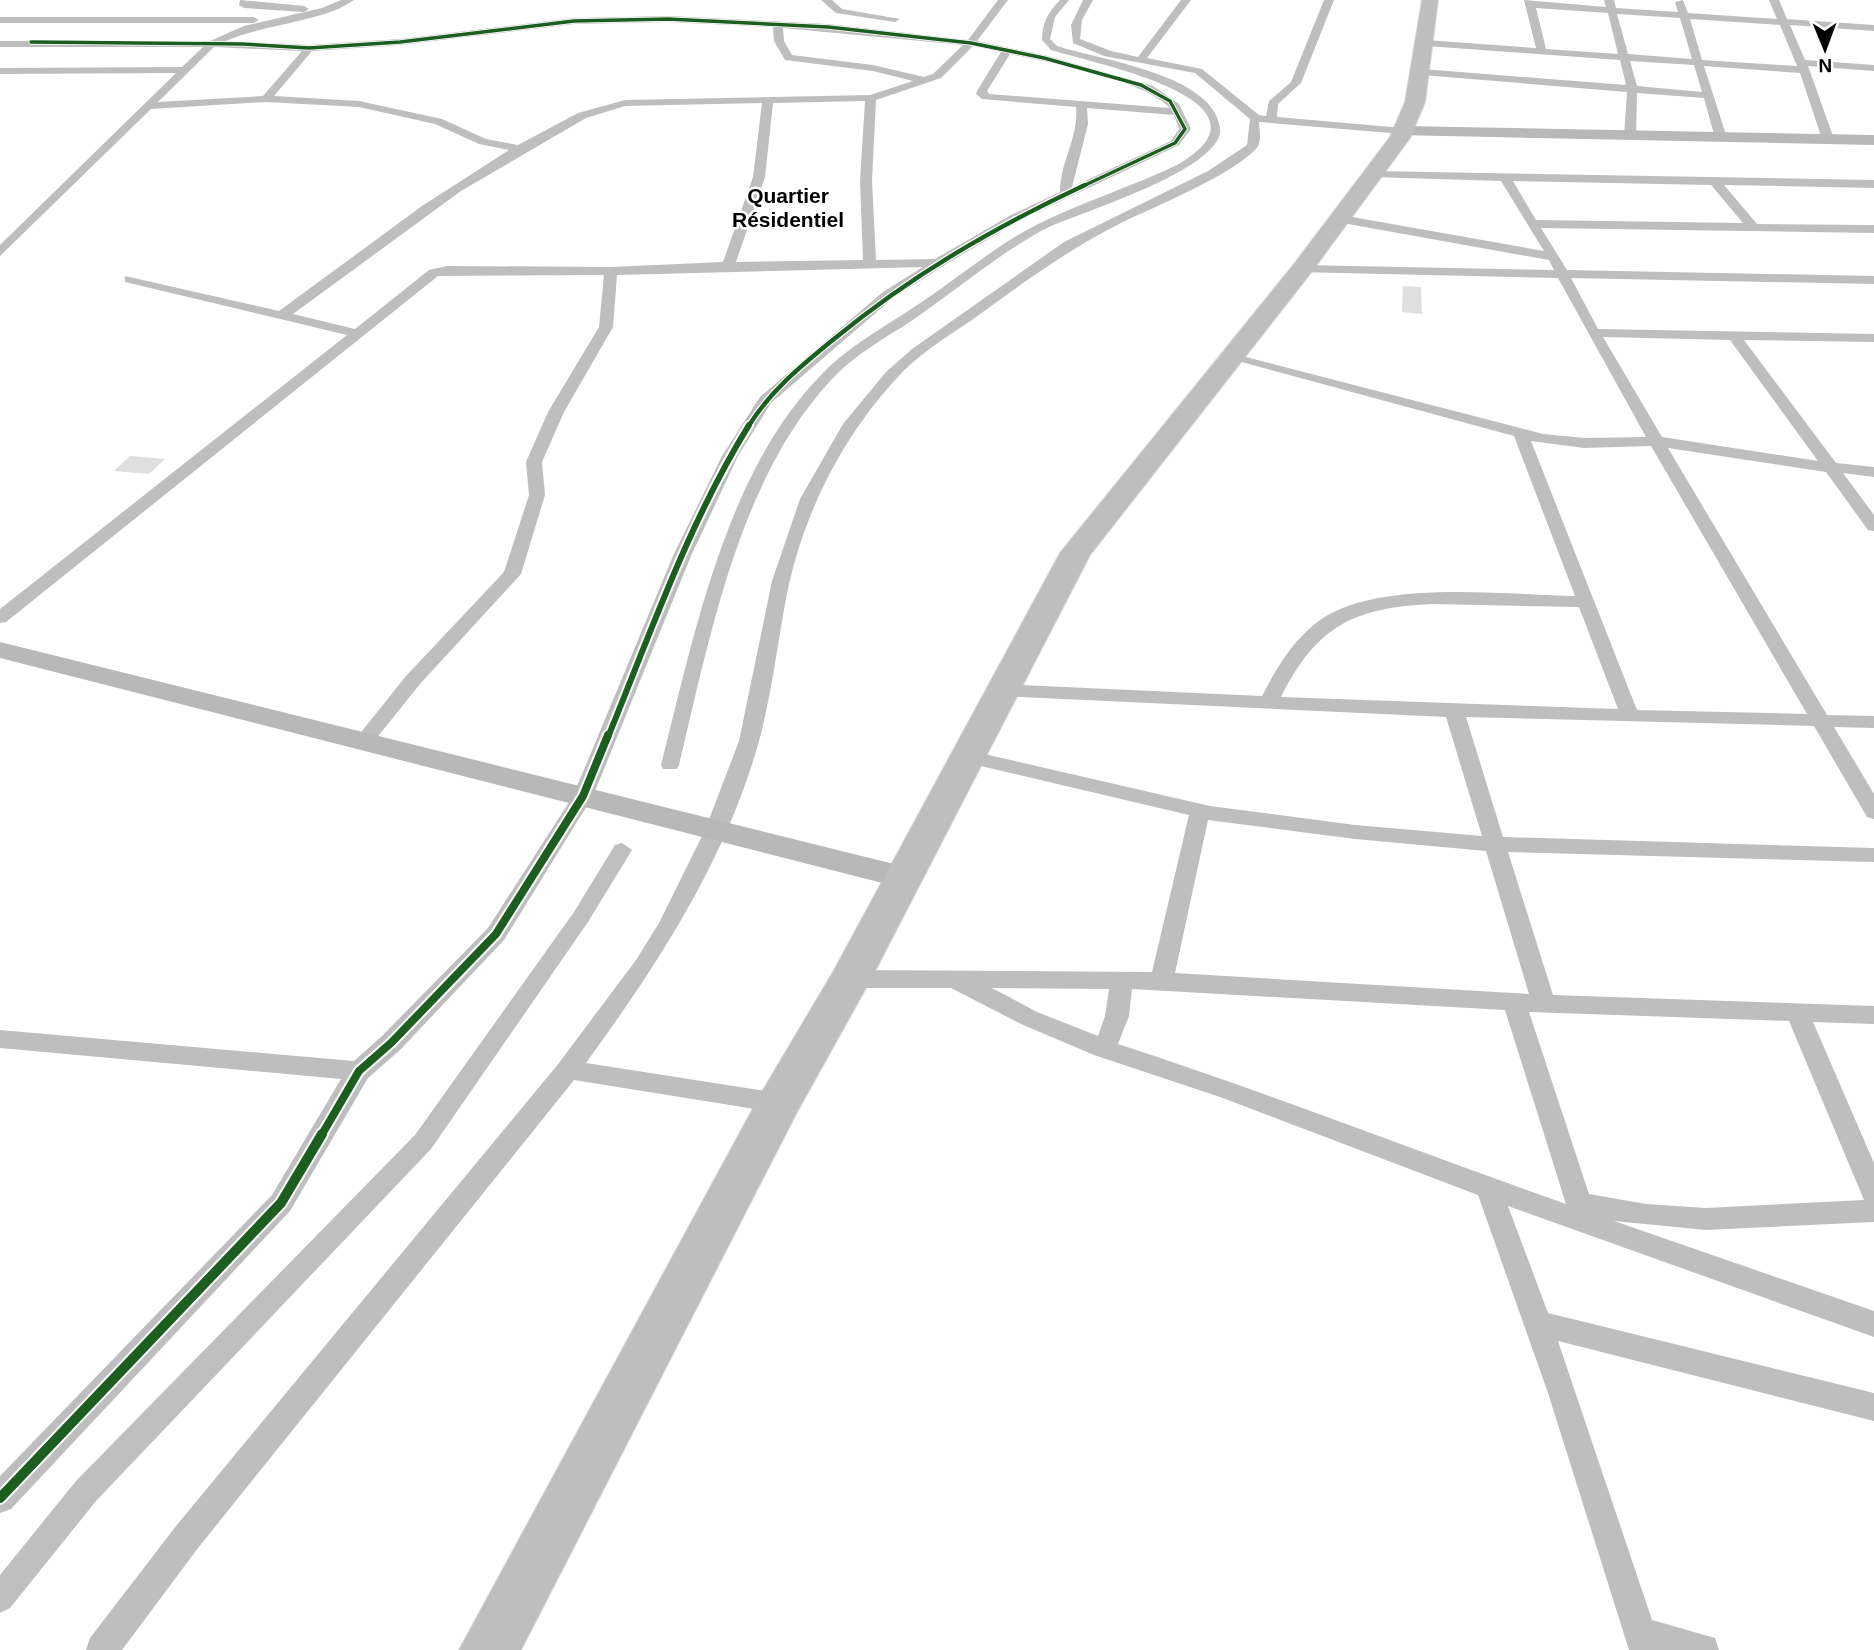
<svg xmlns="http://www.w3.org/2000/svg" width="1874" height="1650" font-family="Arial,sans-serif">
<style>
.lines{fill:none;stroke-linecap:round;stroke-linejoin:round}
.canal{fill:#bfbfbf;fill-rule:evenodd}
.building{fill:#dfdfdf}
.highway-casing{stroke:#dbdbdb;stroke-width:2}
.street{fill:#bebebe;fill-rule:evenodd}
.secondary{fill:#b8b8b8;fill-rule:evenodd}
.highway{fill:#bebebe;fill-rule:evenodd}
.cycleway-far4-casing{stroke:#fff;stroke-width:5}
.cycleway-far3-casing{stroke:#fff;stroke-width:7}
.cycleway-far2-casing{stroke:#fff;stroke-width:10}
.cycleway-far1-casing{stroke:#fff;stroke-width:12}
.cycleway-casing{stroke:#fff;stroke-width:14}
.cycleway-far4{stroke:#1b5e20;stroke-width:3.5}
.cycleway-far3{stroke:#1b5e20;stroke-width:4.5}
.cycleway-far2{stroke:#1b5e20;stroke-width:6}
.cycleway-far1{stroke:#1b5e20;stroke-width:8}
.cycleway{stroke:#1b5e20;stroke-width:10}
.labels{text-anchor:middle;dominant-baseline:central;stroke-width:5;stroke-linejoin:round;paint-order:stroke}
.far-neighbourhood-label{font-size:21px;font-weight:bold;fill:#000;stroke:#fff}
</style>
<rect width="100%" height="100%" fill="#fff"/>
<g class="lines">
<g class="canal">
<path d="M1060,0H1069L1055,17L1050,39L1057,46C1100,60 1212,74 1220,127C1227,168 1081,212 1049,227C1025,239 1002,255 980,271C957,288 934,305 910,322C883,339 853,356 831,380C739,479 710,637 679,765L677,769H663L661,765C694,636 726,470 823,373C852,343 892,323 926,299C963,274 997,245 1036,225C1082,202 1131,187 1177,165C1289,100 1090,63 1051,50L1042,40C1042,23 1048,12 1060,0Z"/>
<path d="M622,843L632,850L588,922L431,1149L96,1501L10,1608L0,1613V1575L76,1481L415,1135L574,912L615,845Z"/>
</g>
</g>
<g class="building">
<path d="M1403,286L1421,287L1422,314L1402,312Z"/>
<path d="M130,456L165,459L149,474L114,471Z"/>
</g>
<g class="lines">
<g class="highway-casing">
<path id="highway" d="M1422,0H1438L1425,102L1410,138L1310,274L1090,555L871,979L796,1114L521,1650H459L763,1090L833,972L1060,553L1294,264L1390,137L1405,102Z"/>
</g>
<g class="street">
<path d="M240,0L304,6L309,9L304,12L244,8L239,5Z"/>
<path d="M341,0H354C324,22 263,24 226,41L309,45L400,39L574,18L668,16L828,24L968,40L998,0H1008L977,41L1048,56L1153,86L1179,104L1191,129L1179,145L1019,221L943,266L893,298L771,403L738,456L691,556L593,796L504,940L400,1050L368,1078L290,1211L11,1509L0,1513V1476L272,1195L341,1079L0,1048V1030L354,1061L382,1036L488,928L573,796L673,556L722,456L760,397L883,292L923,267L617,275L613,327L564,412L542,462L545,495L521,574L420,684L371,745L364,747L354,741L406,676L504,572L529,495L526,462L548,412L599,327L604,275L438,276L6,622L0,623V609L347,335L125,282V276L279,311L422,206L509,150L479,144L435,124L359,107L266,102L151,109L0,256V245L176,73L0,74V68L182,67L203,47H0V41H210L244,26L322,8ZM668,22L773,27L774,41L785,60L873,71L913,81L870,95L625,100L578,113L518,145L486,139L442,119L359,101L274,96L312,51L400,45L574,24ZM783,28L963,45L933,74L924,77L873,65L792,55L784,41ZM973,46L1001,52L977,91L976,94L982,99L1076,107C1079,137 1060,162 1060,192L1011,215L935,259L876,260L872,181L876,100L941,78ZM214,47L302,51L263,96L158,102ZM1010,54C1049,62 1145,80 1170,108L989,94L987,91ZM865,101L860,181L863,260L736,262L765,177L773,103ZM762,103L753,177L723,262L611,267L447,266L429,270L355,329L293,314L461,191L586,118L625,106ZM1087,108L1174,115L1179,129L1171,141L1072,187L1088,124Z"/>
<path d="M821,0H832L842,9L900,19L895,22L836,13Z"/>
<path d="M1083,0H1093L1082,20L1080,39L1111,51L1138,57L1181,0H1191L1147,58L1202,69L1259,115L1266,116L1269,101L1291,82L1324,0H1334L1301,83L1278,104L1277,117L1403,128L1409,131L1403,134L1259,122C1259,131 1263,142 1255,150C1224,179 1160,204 1121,223C1067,250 1020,285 972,320C945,338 916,356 895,380C843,437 806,509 789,584C778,636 773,690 759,741C726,860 658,964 586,1063L779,1093L788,1096L791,1103L788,1110L779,1113L574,1080L198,1548L122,1650H86L90,1638L176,1526L559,1063L636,960L659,923L705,830L739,741L772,581L800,499L843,424L886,372L912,349L1064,242L1208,171L1247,145L1250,119L1195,73L1104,56L1073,43L1071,25Z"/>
<path d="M1524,0L1606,7L1604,0H1614L1616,8L1678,12L1675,2L1683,0L1688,13L1777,19L1769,0H1779L1787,19L1874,25V31L1790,25L1805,60L1874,65V71L1808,66L1834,139L1828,142L1822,139L1800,73L1704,66L1727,138L1721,141L1715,138L1704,98L1637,93L1636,136L1630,139L1624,136L1627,92L1422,75L1417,72L1422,69L1626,85L1620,60L1426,46L1421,43L1426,40L1536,48ZM1536,8L1608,13L1618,54L1546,49ZM1617,14L1680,18L1692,59L1628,54ZM1690,19L1780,25L1797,66L1702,60ZM1630,61L1694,65L1702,92L1637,86Z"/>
<path d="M0,17H254L259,20L254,23H0Z"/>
<path d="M1375,171L1874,180V188L1724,185L1757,224L1874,225V233L1541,228L1567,270L1874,276V284L1571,278L1598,329L1874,334V342L1744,340L1836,463L1874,467V477L1843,473L1874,515V531L1868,530L1826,472L1668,448L1827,715L1874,716V728L1834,727L1874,794V819L1867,817L1814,726L1466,717L1503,837L1874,848V862L1508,852L1553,995L1874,1006V1024L1813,1022L1874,1163V1222L1706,1230L1614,1221L1874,1311V1337L1508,1206L1548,1313L1874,1393V1421L1558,1341L1652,1620L1715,1638L1719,1650H1629L1548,1393L1478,1195L1220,1097L1094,1055L1021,1024L951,988H850L842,985L838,979L842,973L850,970L1152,972L1189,815L960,761L957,756L960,751L967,750L1210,806L1355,825L1482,836L1446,717L1001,696L991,690L1001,684L1262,696C1276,669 1291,643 1316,623C1373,578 1505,595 1575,596L1514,436L1223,357L1230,353L1543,434L1584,438L1646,437L1558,278L1297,272V266L1302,265L1554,270L1549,260L1337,222L1335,219L1341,215L1544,251L1501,181L1371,177L1369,175ZM1513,181L1711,185L1743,223L1536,220ZM1603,337L1730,340L1818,461L1662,437ZM1531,441L1584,448L1651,446L1807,714L1637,710ZM1431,604L1579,607L1618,709L1281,697C1317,626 1353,608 1431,604ZM1208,820L1355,839L1486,851L1529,994L1175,973ZM992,988L1109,989L1105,1016L1098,1036L1037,1012ZM1132,989L1505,1010L1566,1204C1416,1151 1269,1093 1118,1044L1129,1016ZM1529,1012L1789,1021L1864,1200L1706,1208L1646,1204L1589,1194Z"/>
</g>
<g class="secondary">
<path d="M1403,126L1874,135V145L1397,135L1395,131Z"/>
<path d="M0,642L902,866L914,869L918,877L914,885L902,888L0,658Z"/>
</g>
<use href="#highway" class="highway"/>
<g class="cycleway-far4-casing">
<path id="cycleway-far4" d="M31,42L243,44L309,48L400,42L574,21L668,19L828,27L971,43L1044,58L1141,85L1170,101L1185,129L1175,143L1081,187"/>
</g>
<g class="cycleway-far3-casing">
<path id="cycleway-far3" d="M748,427C770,391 801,366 834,339C912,275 993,228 1085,185"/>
</g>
<g class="cycleway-far2-casing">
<path id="cycleway-far2" d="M608,737C651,632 689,522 749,425"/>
</g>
<g class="cycleway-far1-casing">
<path id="cycleway-far1" d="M321,1136L359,1071L391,1043L496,934L583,796L608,735"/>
</g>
<g class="cycleway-casing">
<path id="cycleway" d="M0,1498L281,1203L322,1134"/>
</g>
<use href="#cycleway-far4" class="cycleway-far4"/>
<use href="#cycleway-far3" class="cycleway-far3"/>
<use href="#cycleway-far2" class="cycleway-far2"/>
<use href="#cycleway-far1" class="cycleway-far1"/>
<use href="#cycleway" class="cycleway"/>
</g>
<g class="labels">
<g class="far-neighbourhood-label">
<text x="788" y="195">Quartier<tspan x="788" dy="24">Résidentiel</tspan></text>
</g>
</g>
<g transform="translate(1825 49) rotate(179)" stroke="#ffffff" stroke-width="5" paint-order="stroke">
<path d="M0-5L12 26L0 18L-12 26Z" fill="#000000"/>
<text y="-10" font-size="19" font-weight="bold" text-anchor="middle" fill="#000000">N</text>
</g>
</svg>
